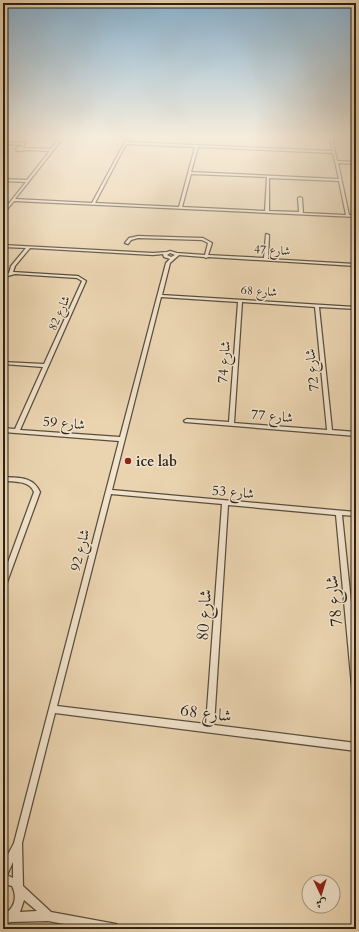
<svg xmlns="http://www.w3.org/2000/svg" width="359" height="932" font-family="Cardo,Amiri,serif">
<style>
.lines{fill:none;stroke-linecap:round;stroke-linejoin:round}
.street-casing{stroke:#5a4e3e;stroke-width:2.5}
.street{fill:#f1e3cc;fill-rule:evenodd}
.poi-dot{fill:#8f2418;stroke:#f1e3cc;stroke-width:1.5}
.labels{text-anchor:middle;dominant-baseline:central;stroke-width:3;stroke-linejoin:round;paint-order:stroke}
.far-street-label{font-size:12px;fill:#2a2218;stroke:#f1e3cc}
.street-label{font-size:14px;fill:#2a2218;stroke:#f1e3cc}
.poi-label{font-size:14px;font-weight:bold;fill:#2a2218;stroke:#f1e3cc;text-anchor:start}
.near-street-label{font-size:17px;fill:#2a2218;stroke:#f1e3cc}
</style>
<rect width="100%" height="100%" fill="#ead4b0"/>
<filter id="stains"><feTurbulence type="fractalNoise" baseFrequency=".005" numOctaves="4"/><feColorMatrix values="0 0 0 0 .2 0 0 0 0 .09 0 0 0 0 .02 0 0 0 .5 -.17"/></filter>
<radialGradient id="worn" r=".72"><stop offset=".6" stop-color="#630" stop-opacity="0"/><stop offset="1" stop-color="#630" stop-opacity=".3"/></radialGradient>
<g class="lines">
<g class="street-casing">
<g id="street">
<path d="M62,138L64,139L59,143L15,199L92,203L127,138H129L127,142L333,151L330,138H332L337,161L356,162V164L338,163L349,215H356V217L14,201L3,214V211L26,182L3,181V179L27,180L50,151L24,150L22,151H17L16,149L18,147H20L22,145L3,144V142L25,143L23,147L25,148L51,149L57,141ZM126,144L195,147L179,207L95,203ZM198,147L333,153L339,179L191,172ZM191,174L267,177L265,211L182,207ZM269,178L339,181L346,215L303,213L302,198L300,197L298,198L299,212L269,211Z"/>
<path d="M266,234L269,235L268,259L356,264V266L208,257L206,258L204,257L179,255L170,263L162,295L356,307V309L319,307L332,430L356,432V436L185,422L184,421L185,420L187,419L229,422L238,302L161,297L112,490L356,512V516L342,515L356,650V691L353,690L352,687L336,515L228,505L214,725L356,743V751L55,713L22,843L23,886L51,912L116,924L119,926L121,929H91L48,921L10,922L3,925V915C14,909 18,898 12,886L8,885H3V864L14,843L119,441L3,432V428L15,429L43,367L3,364V362L44,364L82,281L77,278L15,274L8,276L3,280V277L6,274L9,273L11,266L26,248L3,247V245L153,253L167,252L170,251L177,253L205,255L208,243L202,240L138,238L131,240L128,244L125,243L129,238L138,236L203,238L212,243L208,255L264,258ZM30,248L153,255L163,254L164,257L170,259L166,263L120,437L20,430L86,281L78,276L13,272L15,266ZM170,253L175,255L171,257L167,255ZM242,302L315,307L327,430L234,423ZM111,494L222,504L206,724L57,706ZM13,862V878L7,875ZM24,900L37,911L20,912Z"/>
<path d="M3,477C18,478 33,476 40,492L6,585L5,587L3,588V576L34,492C29,480 14,482 3,481Z"/>
</g>
</g>
<use href="#street" class="street"/>
</g>
<linearGradient id="sky" x2="0" y2="1"><stop stop-color="#89b5d4"/><stop offset="0.51" stop-color="#f6ecdb"/><stop offset="1" stop-color="#f6ecdb" stop-opacity="0"/></linearGradient>
<rect width="359" height="268" fill="url(#sky)"/>
<circle class="poi-dot" cx="128" cy="461" r="4"/>
<g class="labels">
<g class="far-street-label">
<text transform="translate(272 250) rotate(3)">شارع 47</text>
<text transform="translate(259 291) rotate(4)">شارع 68</text>
<text transform="translate(59 313) rotate(-66)">شارع 82</text>
</g>
<g class="street-label">
<text transform="translate(224 362) rotate(-86)">شارع 74</text>
<text transform="translate(312 370) rotate(-96)">شارع 72</text>
<text transform="translate(272 416) rotate(5)">شارع 77</text>
<text transform="translate(64 423) rotate(5)">شارع 59</text>
<text transform="translate(233 492) rotate(5)">شارع 53</text>
<text transform="translate(80 550) rotate(-76)">شارع 92</text>
</g>
<g class="poi-label">
<text x="136" y="461">ice lab</text>
</g>
<g class="near-street-label">
<text transform="translate(334 601) rotate(-96)">شارع 78</text>
<text transform="translate(204 615) rotate(-86)">شارع 80</text>
<text transform="translate(206 713) rotate(7)">شارع 68</text>
</g>
</g>
<rect width="359" height="932" fill="none" stroke="#ead4b0" stroke-width="16"/>
<rect x="4" y="4" width="351" height="924" fill="none" stroke="#2a2218" stroke-width="2"/>
<rect x="8" y="8" width="343" height="916" fill="none" stroke="#2a2218"/>
<g transform="translate(321 894) rotate(176)"><circle r="19" fill="#f1e3cc" stroke="#a19684"/>
<path d="M0-3L7 15L0 10L-7 15Z" fill="#8f2418"/>
<text y="-6" font-size="11" font-weight="bold" text-anchor="middle" fill="#2a2218">ش</text>
</g>
<rect width="100%" height="100%" filter="url(#stains)"/>
<rect width="100%" height="100%" fill="url(#worn)"/>
</svg>
